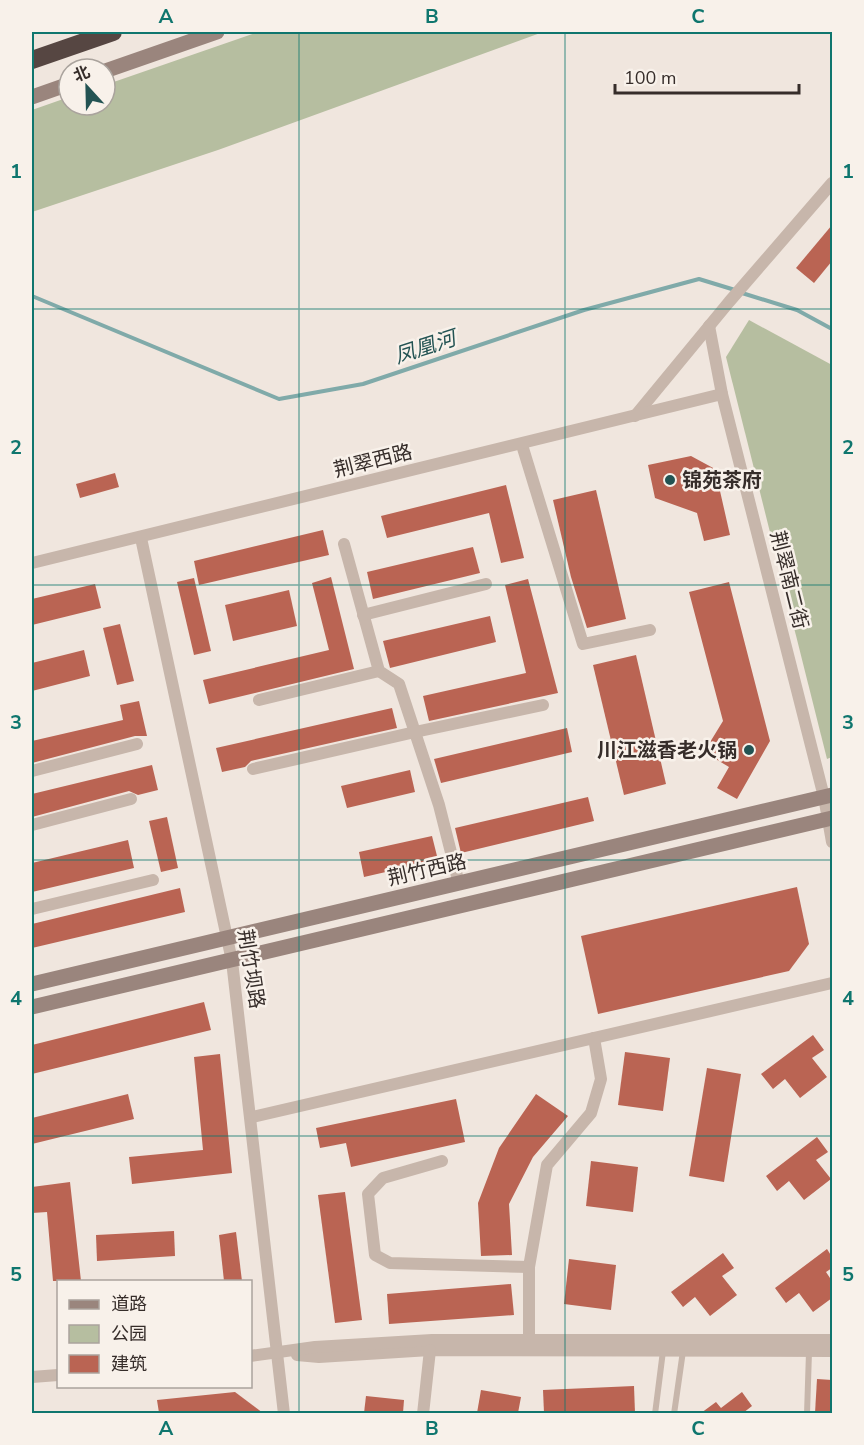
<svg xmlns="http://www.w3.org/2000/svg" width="864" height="1445" font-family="'Nunito Sans','Noto Sans SC',sans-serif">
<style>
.green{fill:#b6bea0}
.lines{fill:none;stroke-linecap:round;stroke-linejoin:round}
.stream{stroke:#80aaa9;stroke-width:4}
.building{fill:#ba6453}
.lane{stroke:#c7b6ab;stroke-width:6}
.street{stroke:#c7b6ab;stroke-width:12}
.secondary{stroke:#9a857d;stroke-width:15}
.highway{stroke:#564642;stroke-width:18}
.grid{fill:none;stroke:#0f766e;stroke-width:1.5;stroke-opacity:0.55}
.poi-dot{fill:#235353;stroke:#f8f1ea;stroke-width:2}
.labels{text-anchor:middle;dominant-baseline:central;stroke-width:5;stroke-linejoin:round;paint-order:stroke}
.street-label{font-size:20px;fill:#362d2a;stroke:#f8f1ea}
.poi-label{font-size:20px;font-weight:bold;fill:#362d2a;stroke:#f8f1ea;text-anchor:start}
.water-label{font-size:21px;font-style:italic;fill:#235353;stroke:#f8f1ea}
.neatline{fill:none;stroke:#0f766e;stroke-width:2}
.grid-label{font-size:20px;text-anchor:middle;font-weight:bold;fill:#0f766e}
</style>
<rect width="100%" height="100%" fill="#f0e6de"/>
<g class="green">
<path d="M258,32H543L218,150L32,212V110L69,97V105H105V85Z"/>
<path d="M749,320L832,365V757L827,759L726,357Z"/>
</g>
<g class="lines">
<g class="stream">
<path d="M742,293L797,310L832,329"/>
<path d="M32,296L279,399L363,384L584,310L699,279L735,290"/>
</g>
</g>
<g class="building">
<path d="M832,225V261L814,283L796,268Z"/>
<path d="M691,456L715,469L730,535L704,541L697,513L655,498L648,465Z"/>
<path d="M115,473L119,487L80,498L76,484Z"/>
<path d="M506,485L524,558L501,563L489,513L387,538L381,516Z"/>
<path d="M596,490L626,619L587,628L571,577L553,500Z"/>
<path d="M323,530L329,555L199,585L194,561Z"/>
<path d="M473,547L480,573L373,599L367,572Z"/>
<path d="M331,577L354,669L209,704L203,680L329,650L312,583Z"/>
<path d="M194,578L211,651L194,655L177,582Z"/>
<path d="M528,579L558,693L429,721L423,696L526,673L505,585Z"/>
<path d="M729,582L770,741L737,799L717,788L729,767L704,752L723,721L689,592Z"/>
<path d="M95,584L101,608L32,625V599Z"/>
<path d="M289,590L297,626L233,641L225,605Z"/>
<path d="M490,616L496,642L390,668L383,641Z"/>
<path d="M120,624L134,681L117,685L103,628Z"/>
<path d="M84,650L90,676L32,691V663Z"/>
<path d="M636,655L666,784L624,795L593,665Z"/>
<path d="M139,701L147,736H135L32,763V741L123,720L120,705Z"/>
<path d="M392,708L397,728L251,761L245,767L222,772L216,748Z"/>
<path d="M567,728L572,752L441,783L434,759Z"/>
<path d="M152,765L158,790L138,795L129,791L32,817V794Z"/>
<path d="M410,770L415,792L347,808L341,786Z"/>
<path d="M588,797L594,821L461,853L455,828Z"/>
<path d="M167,817L178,868L161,872L149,821Z"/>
<path d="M432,836L438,860L364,877L359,852Z"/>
<path d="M128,840L134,868L32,892V863Z"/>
<path d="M797,887L809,944L789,971L598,1014L581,936Z"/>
<path d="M180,888L185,912L32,948V924Z"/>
<path d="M204,1002L211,1030L32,1074V1045Z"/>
<path d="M813,1035L824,1050L812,1058L827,1077L800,1098L785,1079L773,1089L761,1074Z"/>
<path d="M625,1052L670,1058L663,1111L618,1105Z"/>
<path d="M220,1054L232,1173L132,1184L129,1157L203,1150L194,1057Z"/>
<path d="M707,1068L741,1074L724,1182L689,1176Z"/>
<path d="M128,1094L134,1119L32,1144V1118Z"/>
<path d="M536,1094L568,1116L533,1157L509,1204L512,1255L481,1256L478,1203L499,1148Z"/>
<path d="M456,1099L465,1142L351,1167L346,1143L320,1148L316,1128Z"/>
<path d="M817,1137L828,1152L816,1160L831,1179L804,1200L789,1181L777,1191L766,1176Z"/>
<path d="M591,1161L638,1167L633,1212L586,1206Z"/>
<path d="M70,1182L81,1281H53L47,1212L32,1213V1187Z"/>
<path d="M345,1192L362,1320L335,1323L318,1195Z"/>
<path d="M174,1231L175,1256L97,1261L96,1235Z"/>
<path d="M236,1232L242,1281H224L219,1235Z"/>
<path d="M827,1249L832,1257V1268L826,1272L832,1281V1298L813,1312L799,1293L786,1303L775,1288Z"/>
<path d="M723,1253L734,1268L722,1276L737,1295L710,1316L695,1297L683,1307L671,1292Z"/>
<path d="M569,1259L616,1265L611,1310L564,1304Z"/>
<path d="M511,1284L514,1315L389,1324L387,1294Z"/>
<path d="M817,1379L832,1380V1413H815Z"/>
<path d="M634,1386L635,1413H544L543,1390Z"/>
<path d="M481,1390L521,1397L518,1413H477Z"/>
<path d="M235,1392L263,1413H159L157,1400Z"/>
<path d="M742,1392L752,1406L743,1413H701L716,1402L721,1408Z"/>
<path d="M366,1396L404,1400L403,1413H364Z"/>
</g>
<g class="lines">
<g class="lane">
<path d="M655,1414L663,1351"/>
<path d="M674,1414L683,1351"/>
<path d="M807,1414L809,1352"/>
</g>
<g class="street">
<path d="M709,326L722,394L824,797L832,842"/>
<path d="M635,416L729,302L832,183"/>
<path d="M522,445L583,644L650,630"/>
<path d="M141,538L232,961L284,1414"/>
<path d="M344,544L379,671L399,684L439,805L459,884"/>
<path d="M32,563L722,394"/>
<path d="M363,615L486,584"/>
<path d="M259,700L379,671"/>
<path d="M253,769L415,732L543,705"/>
<path d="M32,771L137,744"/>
<path d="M32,825L131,799"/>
<path d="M32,909L153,880"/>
<path d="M252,1117L832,983"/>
<path d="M442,1161L383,1178L368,1194L375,1255L390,1263L529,1267"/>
<path d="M529,1345V1267L547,1165L591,1113L601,1079L594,1038"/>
<path d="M297,1355L319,1357L430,1350L832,1351"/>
<path d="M250,1356L315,1347L432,1340H832"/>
<path d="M32,1377L58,1375"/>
<path d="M423,1414L430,1350"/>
</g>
<g class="secondary">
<path d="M105,71L217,32"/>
<path d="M32,97L69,84"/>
<path d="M32,984L832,795"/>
<path d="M32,1007L832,818"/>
</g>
<path class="highway" d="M32,60L113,32"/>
</g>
<path class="grid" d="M299,32V1414M565,32V1414M32,309H832M32,585H832M32,860H832M32,1136H832"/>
<g class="poi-dot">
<circle cx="670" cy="480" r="6"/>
<circle cx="749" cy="750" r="6"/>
</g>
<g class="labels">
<g class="street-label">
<text transform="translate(373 461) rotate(-14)">荆翠西路</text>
<text transform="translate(789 580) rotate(76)">荆翠南二街</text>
<text transform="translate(427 870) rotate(-13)">荆竹西路</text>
<text transform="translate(251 969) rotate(81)">荆竹坝路</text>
</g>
<g class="poi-label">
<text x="682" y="480">锦苑茶府</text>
<text x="737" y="750" text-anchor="end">川江滋香老火锅</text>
</g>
<g class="water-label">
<text transform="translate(425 347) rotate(-18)">凤凰河</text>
</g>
</g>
<rect width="864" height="1445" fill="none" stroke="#f8f1ea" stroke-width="66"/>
<rect x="57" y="1280" width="195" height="108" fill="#f8f1ea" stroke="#aaa39d" stroke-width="1.5"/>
<rect x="69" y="1300" width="30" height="9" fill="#9a857d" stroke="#aaa39d" stroke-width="1.5"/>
<text x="111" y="1310" font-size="18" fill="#362d2a">道路</text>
<rect x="69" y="1325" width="30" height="18" fill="#b6bea0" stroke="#aaa39d" stroke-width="1.5"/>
<text x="111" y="1340" font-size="18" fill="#362d2a">公园</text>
<rect x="69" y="1355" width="30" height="18" fill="#ba6453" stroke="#aaa39d" stroke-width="1.5"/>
<text x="111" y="1370" font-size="18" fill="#362d2a">建筑</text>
<g transform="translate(87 87) rotate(338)"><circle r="28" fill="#f8f1ea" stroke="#aaa39d" stroke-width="1.5"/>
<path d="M0-4.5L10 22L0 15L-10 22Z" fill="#235353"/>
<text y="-9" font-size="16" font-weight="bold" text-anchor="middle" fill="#362d2a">北</text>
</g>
<path d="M615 84v9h184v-9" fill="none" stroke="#362d2a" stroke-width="3"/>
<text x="624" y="84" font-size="18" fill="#362d2a" stroke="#f8f1ea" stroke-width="4.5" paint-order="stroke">100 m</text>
<rect x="33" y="33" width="798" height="1379" class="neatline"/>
<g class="grid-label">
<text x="166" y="23">A</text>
<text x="432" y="23">B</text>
<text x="698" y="23">C</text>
<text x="16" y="178">1</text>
<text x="848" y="178">1</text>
<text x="16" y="454">2</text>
<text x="848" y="454">2</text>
<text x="16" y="729">3</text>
<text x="848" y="729">3</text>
<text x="16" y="1005">4</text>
<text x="848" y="1005">4</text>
<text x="16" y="1281">5</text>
<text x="848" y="1281">5</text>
<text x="166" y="1435">A</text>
<text x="432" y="1435">B</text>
<text x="698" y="1435">C</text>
</g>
</svg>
